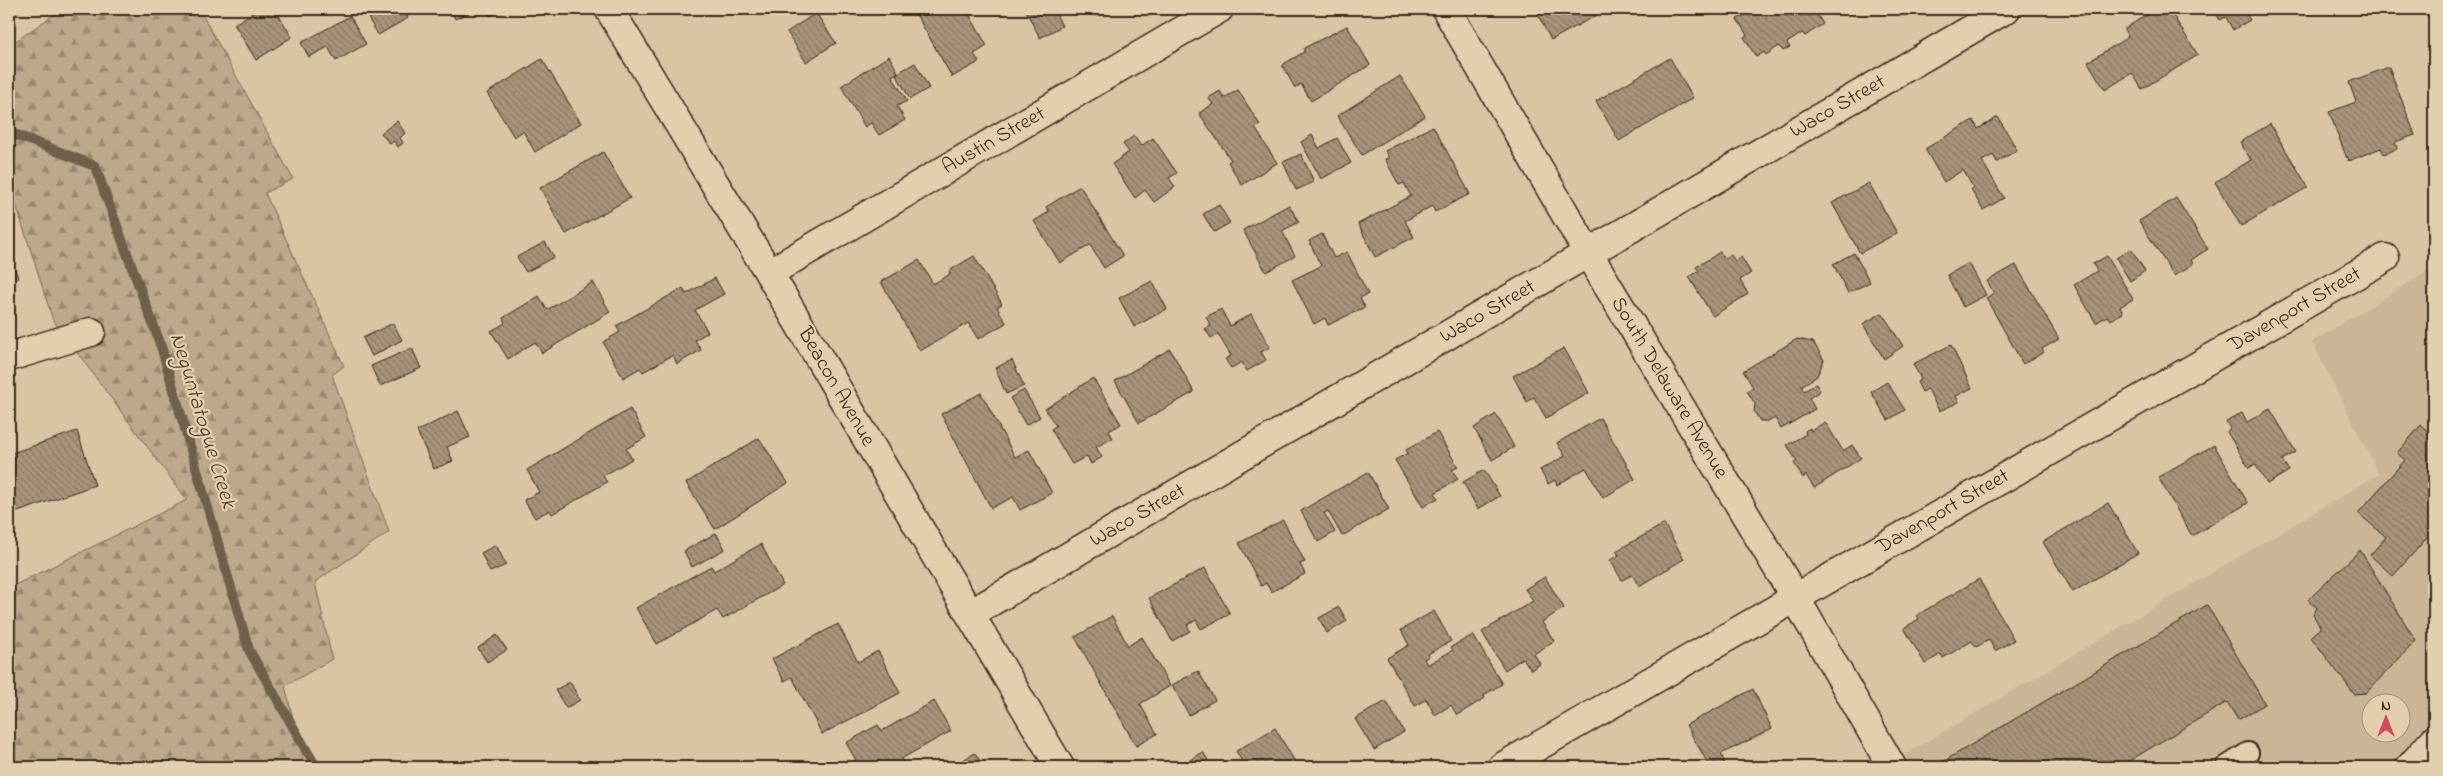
<svg xmlns="http://www.w3.org/2000/svg" width="2443" height="776" font-family="'Indie Flower',sans-serif">
<style>
.built{fill:#cab697;fill-rule:evenodd}
.forest{fill:url(#forest-firs);stroke:#7c6954}
.lines{fill:none;stroke-linecap:round;stroke-linejoin:round}
.stream{stroke:#705e4c;stroke-width:10}
.building{fill:url(#building-back-hatch);stroke:#3b2a1e}
.service-casing{stroke:#3b2a1e;stroke-width:24}
.minor-casing{stroke:#3b2a1e;stroke-width:31}
.tertiary-casing{stroke:#3b2a1e;stroke-width:31}
.primary-casing{stroke:#3b2a1e;stroke-width:31}
.service{stroke:#e3cead;stroke-width:20}
.minor{stroke:#e3cead;stroke-width:28}
.tertiary{stroke:#e3cead;stroke-width:28}
.primary{stroke:#e3cead;stroke-width:28}
.labels{text-anchor:middle;dominant-baseline:central;stroke-width:4.5;stroke-linejoin:round;paint-order:stroke}
.street-label{font-size:21px;fill:#3b2a1e;stroke:#e3cead}
.water-label{font-size:22px;font-style:italic;fill:#4d3b2d;stroke:#e3cead}
</style>
<defs>
<pattern id="forest-firs" width="22" height="20" patternUnits="userSpaceOnUse" patternTransform="scale(1.25)"><rect width="22" height="20" fill="#bca88b"/><path d="M5 1l3.5 6h-7zM16 11l3.5 6h-7z" fill="#9a8971"/></pattern>
<pattern id="building-back-hatch" width="6" height="6" patternUnits="userSpaceOnUse" patternTransform="scale(1.25)"><rect width="6" height="6" fill="#a8947a"/><path d="M-1 5l2 2M0 0l6 6M5-1l2 2" fill="none" stroke="#8a7963"/></pattern>
</defs>
<rect width="100%" height="100%" fill="#d9c4a4"/>
<filter id="ink" filterUnits="userSpaceOnUse"><feTurbulence type="fractalNoise" baseFrequency=".02" numOctaves="2"/><feDisplacementMap in="SourceGraphic" scale="10" xChannelSelector="R" yChannelSelector="G"/><feConvolveMatrix kernelMatrix="1 2 1 2 8 2 1 2 1" color-interpolation-filters="sRGB"/></filter>
<g filter="url(#ink)">
<path class="built" d="M2434,267V767H1884L2379,474L2312,342ZM2370,704H2400V734H2370Z"/>
<path class="forest" d="M62,9H199L293,179L265,193L344,366L332,375L389,532L315,582L332,659L285,686L305,767H9V588L187,500L53,320L9,183V46Z"/>
<g class="lines">
<path class="stream" d="M9,132L95,166L161,346L249,650L316,767"/>
</g>
<g class="building">
<path d="M9,9H23L9,17Z"/>
<path d="M259,9H275L292,37L256,60L234,24Z"/>
<path d="M363,9H403L408,18L378,35Z"/>
<path d="M451,9H478L455,19Z"/>
<path d="M487,9H507L490,16Z"/>
<path d="M913,9H955L956,11L966,9L987,46L974,54L979,62L952,77Z"/>
<path d="M1025,9H1066L1056,14L1062,26L1040,38Z"/>
<path d="M1535,9H1608L1551,40Z"/>
<path d="M1758,9H1814L1823,24L1805,36L1802,33L1787,43L1790,47L1783,51L1779,46L1766,55L1764,52L1756,57L1744,37L1747,35L1737,19Z"/>
<path d="M2156,9H2169L2198,55L2142,89L2132,73L2105,90L2088,62L2128,37L2124,29Z"/>
<path d="M2213,9H2254L2255,10L2247,15L2250,20L2233,30L2226,17L2220,20Z"/>
<path d="M816,13L836,43L806,62L787,32Z"/>
<path d="M350,16L366,44L336,61L328,47L309,57L301,43Z"/>
<path d="M1347,26L1370,65L1311,101L1301,84L1295,88L1282,65L1304,52V48Z"/>
<path d="M889,56L898,72L892,76L907,101L897,106L905,120L879,135L871,123L865,127L841,86Z"/>
<path d="M1670,58L1693,98L1619,141L1596,101Z"/>
<path d="M542,59L581,123L535,152L523,131L514,137L487,93Z"/>
<path d="M915,63L929,88L910,99L896,74Z"/>
<path d="M2389,67L2415,135L2395,142L2397,149L2384,154L2381,148L2348,161L2329,112L2356,102L2349,82Z"/>
<path d="M1400,76L1425,116L1362,155L1337,116Z"/>
<path d="M1238,90L1260,125L1255,128L1277,163L1242,185L1228,162L1231,160L1199,113L1213,104L1208,98L1220,91L1224,98Z"/>
<path d="M1998,117L2017,150L1997,162L1993,155L1982,161L2004,198L1983,210L1971,189L1973,187L1963,170L1944,182L1925,149L1973,120L1978,129Z"/>
<path d="M397,121L405,133L400,138L403,143L398,147L394,141L390,144L381,133Z"/>
<path d="M2270,124L2308,187L2241,226L2215,182L2251,160L2240,142Z"/>
<path d="M1433,126L1470,194L1435,212L1432,206L1405,221L1414,237L1375,257L1358,224L1411,196L1404,183L1399,185L1385,159L1389,158L1385,151Z"/>
<path d="M1312,135L1319,148L1337,138L1351,163L1321,179L1301,142Z"/>
<path d="M1134,136L1141,146L1153,138L1177,173L1169,178L1175,187L1154,202L1145,190L1135,198L1112,164L1129,152L1123,144Z"/>
<path d="M603,152L630,198L566,234L540,188Z"/>
<path d="M1301,154L1314,182L1296,190L1283,162Z"/>
<path d="M1869,183L1897,233L1860,253L1832,203Z"/>
<path d="M1080,186L1123,256L1104,268L1090,245L1060,263L1034,221L1049,212L1046,207Z"/>
<path d="M2176,198L2208,249L2191,260L2193,264L2174,276L2139,221Z"/>
<path d="M1219,205L1230,223L1214,232L1203,214Z"/>
<path d="M1289,205L1299,222L1282,231L1295,256L1266,272L1243,230Z"/>
<path d="M1322,234L1334,258L1347,252L1368,294L1360,298L1365,307L1328,325L1325,318L1314,324L1292,280L1321,266L1309,241Z"/>
<path d="M545,242L554,257L526,272L517,257Z"/>
<path d="M2131,249L2145,271L2130,281L2116,258Z"/>
<path d="M9,251L18,278L9,281Z"/>
<path d="M1720,252L1725,259L1731,255L1735,261L1741,257L1751,273L1740,280L1748,294L1713,316L1689,277L1699,271L1696,267Z"/>
<path d="M1854,253L1870,282L1848,293L1833,264Z"/>
<path d="M974,256L1002,304L997,307L1006,323L978,339L968,323L920,351L881,282L919,260L933,284L950,274L949,271Z"/>
<path d="M2107,256L2133,299L2120,307L2123,313L2110,320L2107,316L2096,323L2074,285L2097,271L2093,264Z"/>
<path d="M1969,263L1986,295L1963,307L1947,275Z"/>
<path d="M2016,265L2059,339L2042,349L2044,352L2023,364L1986,298L1994,293L1987,281Z"/>
<path d="M715,278L724,294L695,310L708,332L695,340L701,350L677,364L673,355L643,372L640,368L623,378L603,342L620,332L616,326L683,288L686,294Z"/>
<path d="M1152,281L1167,309L1134,327L1119,298Z"/>
<path d="M593,282L610,312L542,353L535,342L508,359L491,331L505,323L503,318L539,296L547,310Z"/>
<path d="M1221,309L1230,326L1251,314L1270,347L1261,352L1266,360L1247,371L1242,362L1231,368L1225,359L1231,356L1218,334L1211,338L1205,329L1211,326L1206,317Z"/>
<path d="M1882,313L1903,346L1884,359L1863,324Z"/>
<path d="M393,323L402,340L372,356L363,338Z"/>
<path d="M1797,339L1813,342L1824,360L1817,376L1801,386L1804,391L1816,384L1820,391L1809,398L1815,409L1781,429L1775,418L1770,421H1760L1754,411L1755,404L1747,391L1753,387L1743,371Z"/>
<path d="M1951,345L1972,388L1956,396L1959,402L1939,411L1928,389L1922,392L1917,382L1921,379L1913,364Z"/>
<path d="M412,348L421,368L380,386L371,366Z"/>
<path d="M1564,348L1589,393L1546,418L1534,397L1527,402L1513,376Z"/>
<path d="M1170,349L1194,392L1139,423L1115,381Z"/>
<path d="M1012,360L1024,386L1006,394L995,368Z"/>
<path d="M1093,378L1121,424L1109,431L1113,438L1096,447L1102,457L1091,464L1087,456L1072,464L1051,429L1056,426L1045,409Z"/>
<path d="M1887,382L1905,410L1888,420L1871,392Z"/>
<path d="M1024,390L1040,417L1026,425L1010,398Z"/>
<path d="M981,393L1015,457L1029,450L1052,493L1020,510L1013,497L991,508L941,414Z"/>
<path d="M630,409L646,437L626,449L632,459L603,476L607,482L552,514L550,510L535,518L524,500L539,492L527,470Z"/>
<path d="M2270,409L2296,452L2282,460L2289,471L2267,484L2255,464L2249,468L2227,432L2230,428L2226,422L2242,413L2247,422Z"/>
<path d="M458,411L470,437L447,447L453,461L434,469L417,431Z"/>
<path d="M1496,414L1514,447L1492,460L1474,428Z"/>
<path d="M1600,418L1635,479L1603,498L1586,468L1557,485L1555,480L1548,484L1540,470L1565,456L1557,443Z"/>
<path d="M1825,422L1843,451L1852,445L1861,458L1814,488L1806,475L1803,478L1794,463L1797,461L1787,445L1806,434L1805,431L1810,428L1811,431Z"/>
<path d="M2421,425L2434,437V530L2393,576L2370,555L2386,537L2358,513L2405,460L2397,453Z"/>
<path d="M77,431L95,485L9,515V454Z"/>
<path d="M1437,432L1458,467L1452,470L1458,479L1435,493L1438,498L1423,507L1395,460L1408,453L1406,450Z"/>
<path d="M759,438L788,483L715,529L686,483Z"/>
<path d="M2214,445L2248,503L2192,536L2158,477Z"/>
<path d="M1484,470L1500,496L1478,509L1463,482Z"/>
<path d="M1368,472L1389,509L1342,536L1328,511L1324,513L1335,532L1318,542L1301,511Z"/>
<path d="M2108,503L2138,553L2073,592L2043,542Z"/>
<path d="M1283,520L1305,562L1300,564L1305,574L1271,592L1266,583L1261,586L1239,543Z"/>
<path d="M1664,524L1684,559L1639,586L1632,575L1622,580L1610,560L1619,555L1616,551Z"/>
<path d="M716,533L725,549L692,567L684,551Z"/>
<path d="M761,544L783,585L723,619L717,610L657,644L636,608L711,566L714,571Z"/>
<path d="M496,545L506,565L490,572L481,553Z"/>
<path d="M2360,550L2416,641L2366,693L2354,694L2311,637L2321,628L2313,615L2317,608L2308,600Z"/>
<path d="M1205,568L1230,614L1201,629L1196,620L1187,625L1190,631L1172,641L1149,598Z"/>
<path d="M1545,577L1564,608L1542,622L1554,641L1534,654L1540,664L1531,670L1523,658L1505,670L1482,632L1533,601L1525,589Z"/>
<path d="M1979,579L2014,640L1995,651L1989,640L1976,647L1972,641L1943,658L1941,654L1925,664L1904,628L1919,619L1917,615Z"/>
<path d="M2207,605L2265,704L2238,720L2227,702L2119,767H1934Z"/>
<path d="M1339,607L1347,621L1327,633L1319,618Z"/>
<path d="M1434,611L1451,641L1428,654L1429,656L1424,659L1427,665L1453,650L1451,647L1473,635L1502,684L1484,695L1485,698L1457,715L1451,705L1435,715L1426,699L1415,706L1387,658L1409,645L1401,630Z"/>
<path d="M1112,616L1128,646L1142,637L1170,686L1140,704L1157,734L1136,746L1075,637Z"/>
<path d="M838,624L858,662L878,651L900,693L822,734L792,677L784,681L772,659Z"/>
<path d="M497,635L507,650L487,662L478,648Z"/>
<path d="M1198,671L1215,700L1189,715L1172,685Z"/>
<path d="M570,682L580,700L566,708L555,690Z"/>
<path d="M1753,689L1772,729L1721,754L1726,767H1710L1686,725Z"/>
<path d="M934,701L951,731L901,759L906,767H844L856,760L846,743L878,725L882,731Z"/>
<path d="M1386,701L1404,732L1374,750L1355,719Z"/>
<path d="M1275,728L1298,767H1245L1236,751Z"/>
<path d="M1203,752L1212,767H1194L1190,760Z"/>
<path d="M975,753L984,767H951Z"/>
<path d="M1782,760L1786,767H1769Z"/>
</g>
<g class="lines">
<g class="service-casing">
<path id="service" d="M2226,767L2248,753"/>
</g>
<g class="minor-casing">
<g id="minor">
<path d="M609,9L769,273L1060,767"/>
<path d="M769,273L1219,9"/>
<path d="M9,357L91,332"/>
<path d="M970,614L2006,9"/>
<path d="M1502,767L2385,258"/>
</g>
</g>
<g class="tertiary-casing">
<path id="tertiary" d="M1446,9L1588,253L1795,597L1892,767"/>
</g>
<g class="primary-casing">
<path id="primary" d="M2410,767L2434,740"/>
</g>
<use href="#service" class="service"/>
<use href="#minor" class="minor"/>
<use href="#tertiary" class="tertiary"/>
<use href="#primary" class="primary"/>
</g>
</g>
<g class="labels">
<g class="street-label">
<text transform="translate(1838 107) rotate(-30)">Waco Street</text>
<text transform="translate(994 141) rotate(-30)">Austin Street</text>
<text transform="translate(2295 310) rotate(-30)">Davenport Street</text>
<text transform="translate(1488 312) rotate(-30)">Waco Street</text>
<text transform="translate(836 387) rotate(60)">Beacon Avenue</text>
<text transform="translate(1669 388) rotate(59)">South Delaware Avenue</text>
<text transform="translate(1943 512) rotate(-30)">Davenport Street</text>
<text transform="translate(1138 516) rotate(-30)">Waco Street</text>
</g>
<g class="water-label">
<text transform="translate(202 421) rotate(73)">Neguntatogue Creek</text>
</g>
</g>
<rect width="2443" height="776" fill="none" stroke="#e3cead" stroke-width="30"/>
<rect x="15" y="15" width="2413" height="746" fill="none" stroke="#3b2a1e" stroke-width="2" filter="url(#ink)"/>
<g transform="translate(2386 718)"><circle r="24" fill="#e3cead" stroke="#a08c74"/>
<path d="M0-4L9 19L0 12L-9 19Z" fill="#d1495b"/>
<text y="-8" font-size="14" font-weight="bold" text-anchor="middle" fill="#3b2a1e">N</text>
</g>
</svg>
